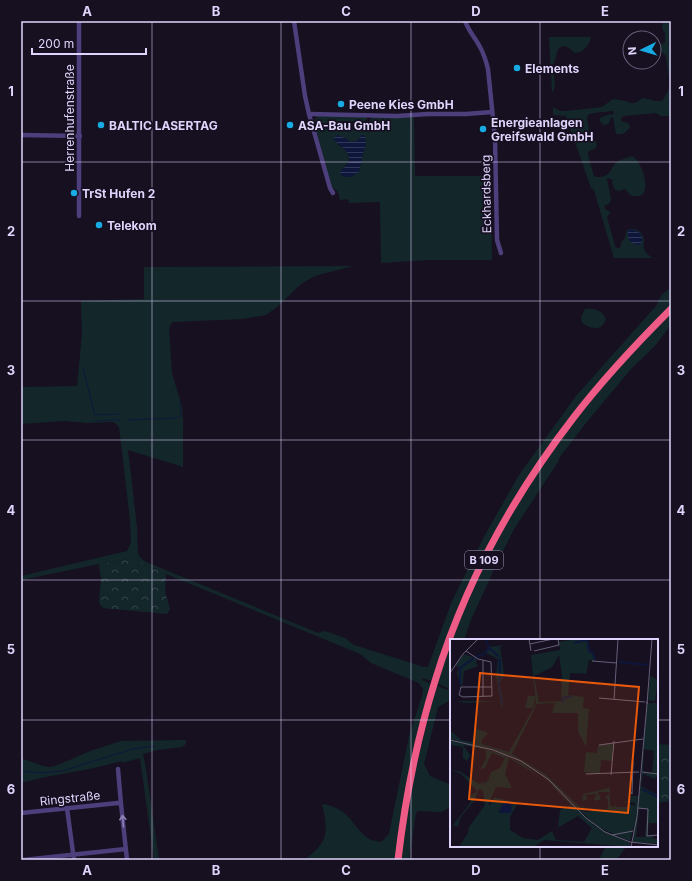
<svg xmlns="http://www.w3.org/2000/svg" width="692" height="881" font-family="Inter,sans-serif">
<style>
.green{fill:#13272a;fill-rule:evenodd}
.forest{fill:url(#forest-crowns)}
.water{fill:url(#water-rules)}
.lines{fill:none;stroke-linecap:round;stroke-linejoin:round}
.stream{stroke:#0e173b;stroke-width:1}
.minor{stroke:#4c3f7b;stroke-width:4.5}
.highway{stroke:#ee5b87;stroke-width:7}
.oneway{stroke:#8e82b5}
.grid{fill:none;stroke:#dfd4fb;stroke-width:1;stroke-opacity:0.55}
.poi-dot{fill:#17aae3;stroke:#161021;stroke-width:1.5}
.labels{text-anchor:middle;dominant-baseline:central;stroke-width:3.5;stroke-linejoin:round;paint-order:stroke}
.shield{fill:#161021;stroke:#a399ba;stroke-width:1}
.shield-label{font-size:11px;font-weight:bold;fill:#dfd4fb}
.poi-label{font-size:12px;font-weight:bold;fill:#dfd4fb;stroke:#161021;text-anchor:start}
.street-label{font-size:12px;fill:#dfd4fb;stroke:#161021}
.inset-river{fill:none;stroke:#0e173b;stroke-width:2}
.inset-road{fill:none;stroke:#665e78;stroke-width:1}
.view{fill:#e8590c;fill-opacity:0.15;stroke:#e8590c;stroke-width:2}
.inset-edge{fill:none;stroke:#dfd4fb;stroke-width:2}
.neatline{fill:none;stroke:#dfd4fb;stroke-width:1.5}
.grid-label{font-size:13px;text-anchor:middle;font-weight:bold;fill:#dfd4fb}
</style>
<defs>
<pattern id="forest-crowns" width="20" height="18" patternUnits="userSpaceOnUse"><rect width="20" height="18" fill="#13272a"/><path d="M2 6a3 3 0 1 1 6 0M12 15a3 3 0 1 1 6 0" fill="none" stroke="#35454a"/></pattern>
<pattern id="water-rules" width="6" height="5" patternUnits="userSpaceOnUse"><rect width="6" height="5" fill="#0e173b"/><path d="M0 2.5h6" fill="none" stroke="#313858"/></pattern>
</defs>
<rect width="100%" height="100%" fill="#161021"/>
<g class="green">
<path d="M663,21H671V116H661L656,113L624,116L622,117L621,120L623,122L628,123L630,127C625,133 624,135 616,134L613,117L611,118L609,123L606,125L602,124L600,121V118L607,115L614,114L613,111C606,112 593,112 588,115L587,119L591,139L596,142L597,146L594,149L588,152V155L594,176C598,178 606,177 609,173C611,171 612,167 614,165C618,160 626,158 632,156C641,160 653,192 639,196C637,196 634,196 632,196C630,195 627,191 625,189L619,191L615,190L612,183L613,180L608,178L607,179L611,198L610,203L604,206L605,209L609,211L610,213L607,217L615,246L617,248H620L621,243L625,238L627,230C634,226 643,232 644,239C644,243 643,245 644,249C645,253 650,256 653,258H614L594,190L591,188L566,116L553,115V107L560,111H566L602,107L613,99L625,101L630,103H635L643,98C651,99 655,103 663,100L670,87L666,56L658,48V46L665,42V34L662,28Z"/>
<path d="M549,37H591C589,45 585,52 575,53L568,47L563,46L558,49L557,52L556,57L553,65L555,87L552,93Z"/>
<path d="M318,116L366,117L367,119L365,121H340V129L358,130L360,125L369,122L372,117H414L415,176H491L492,260H428L381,263L380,202L349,203L348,199L340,200L338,192L331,186L314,123V120ZM337,135L347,139L349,142C355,142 360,141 361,135L366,144L363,153L359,171C353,177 347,179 340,174C341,169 344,168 347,164C353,155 344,148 337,144Z"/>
<path d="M353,266L315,276L306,281L300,285L277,307L266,315L242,319L172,322L169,328L172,373L182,407L183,420V467L128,450L137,527L138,554L140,557L144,561L318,633L325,631L345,638L354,645L424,667H428L452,601L485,535L519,475L576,396L656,306L662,294L671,288V305L618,361L513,501L432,681L423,678L422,680L431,684L395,860H307V858C312,854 317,849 321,844C329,833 325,817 322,804C327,804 330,806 334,807C352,814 356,832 371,840C374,841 378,841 381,842L389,834L409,736L422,696L423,689L419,683L371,663L360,654L166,574L146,565L136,559H128L99,564L21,580V576L127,551L131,543L130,520L119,427L114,422L86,423L65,421L21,424V387L77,386L82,334L81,301L144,299V267Z"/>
<path d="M585,309C594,308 602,310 606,319C601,332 592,329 582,323L581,317Z"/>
<path d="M671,311V325L654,347L632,368L606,399L586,423L559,458L558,462L514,529L496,565L471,620L464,640H451L466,605L499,536L539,470L592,397Z"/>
<path d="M451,641V676L449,681L451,682V701H449L438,707L424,764L430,776L451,785V807L441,812L418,811L416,813L409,860H400L410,793L436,685L447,690L448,688L436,683Z"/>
<path d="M186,740V744L182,747L158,750L143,754L146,769L159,860H154L140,758L122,763L121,761C88,771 54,774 21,783V758L43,766L50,767L58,765L90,751L121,741Z"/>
<path d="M606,846H627L616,860H599Z"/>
</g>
<g class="forest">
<path d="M128,559H136L146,565L166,574L165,592L170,609L167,614L103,608L99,603L101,578L99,564Z"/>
<path d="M657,744L671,745V801L657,803Z"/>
</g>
<g class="water">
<path d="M337,135L347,139L349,142C355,142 360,141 361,135H363L365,137L366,144L363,153L359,172C353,177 347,179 340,174V172C342,169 345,167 347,165C355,153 340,147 334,140L335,137Z"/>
<path d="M631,229C639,231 646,237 640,245C632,245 626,239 628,231Z"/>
</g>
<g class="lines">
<g class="stream">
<path d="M83,367L95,415L119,414"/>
<path d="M127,420L176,418L180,417L181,415L180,403"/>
<path d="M95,421L120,420"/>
<path d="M21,771L40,773L62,771L133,749L155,746"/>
</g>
<g class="minor">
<path d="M294,21L305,96L309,114L330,188L333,193"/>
<path d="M465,21C469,32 475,37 480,47C484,54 486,61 488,69L495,138L497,240L501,253"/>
<path d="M309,114L397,116L428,114H466L492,112"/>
<path d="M21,135L80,136"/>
<path d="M79,216V21"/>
<path d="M118,769L121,804"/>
<path d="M67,808L74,860"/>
<path d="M21,813L118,803L121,804L127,860"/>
<path d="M23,860L126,849"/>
</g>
<path class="highway" d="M398,860C405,799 417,739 435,681C464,586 513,496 574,417C604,378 637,343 671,309"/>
</g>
<defs><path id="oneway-shaft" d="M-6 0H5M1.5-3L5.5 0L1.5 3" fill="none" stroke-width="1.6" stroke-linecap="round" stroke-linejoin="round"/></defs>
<use class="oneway" href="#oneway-shaft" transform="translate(123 821) rotate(-95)"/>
<path class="grid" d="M152,21V860M281,21V860M411,21V860M540,21V640M21,162H671M21,301H671M21,440H671M21,580H671M21,720H451M657,720H671M540,846V860"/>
<g class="poi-dot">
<circle cx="517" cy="68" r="4"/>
<circle cx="341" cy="104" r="4"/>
<circle cx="101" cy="125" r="4"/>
<circle cx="290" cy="125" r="4"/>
<circle cx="483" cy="129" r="4"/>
<circle cx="74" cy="193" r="4"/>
<circle cx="99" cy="225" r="4"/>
</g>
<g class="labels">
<rect class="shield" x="465" y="551" width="38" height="18" rx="3"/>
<g class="shield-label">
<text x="484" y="560">B 109</text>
</g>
<g class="poi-label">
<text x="525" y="68">Elements</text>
<text x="349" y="104">Peene Kies GmbH</text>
<text x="491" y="122">Energieanlagen<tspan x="491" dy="14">Greifswald GmbH</tspan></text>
<text x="109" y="125">BALTIC LASERTAG</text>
<text x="298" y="125">ASA-Bau GmbH</text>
<text x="82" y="193">TrSt Hufen 2</text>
<text x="107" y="225">Telekom</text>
</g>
<g class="street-label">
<text transform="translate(69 118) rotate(-90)">Herrenhufenstraße</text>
<text transform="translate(486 194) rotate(-91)">Eckhardsberg</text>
<text transform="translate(70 798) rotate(-6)">Ringstraße</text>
</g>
</g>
<g transform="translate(450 639)">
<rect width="208" height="208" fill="#161021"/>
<path d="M126,0H138L139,11L144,14L145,22L139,21L136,35L120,34L118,56L134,58L133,69L139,70L136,108L128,92V74H102L105,64L87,65L62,115L95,135L132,170L133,165L135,173L158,170V160L155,159L158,155L160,158L159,153H148L151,160L146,162L144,160L147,155L135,156L138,160L132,162L133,155L159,149L160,147V166L163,168L166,166V168H178L179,165L185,167V164L172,163L180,162L181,157H188L186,178L180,202L146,187L114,155L63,118L0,100L1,92L11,101L22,103L25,91L28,90L38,94L31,102L32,105L59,113L86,64L81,16L110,11L109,3ZM109,16L112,36L111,62L89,63L84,37L102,28ZM54,6L50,8L54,34L50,45L53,59L52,70L50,62L15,64L6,62H50L46,36L48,20L36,14L26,18L34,15L39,8ZM14,15L27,20L26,24L28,27L14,32L12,48L7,35L9,28L5,27ZM200,37L208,41L205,62L208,63L198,61ZM199,64H208V96H206L208,97V134H202L204,112L194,110L193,132L201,134L193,133L191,131L197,66ZM0,101L47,112L90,134L145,187L180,204V208L94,201L84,208H9L18,194L19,188L35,166H40L44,158L68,164L60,178V191L73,199L88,201L108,188L110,171L121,166L97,142L59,119L55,135L62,149L46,148L39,141L34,143L32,151L29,150L24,162L10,179L8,188L4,186L0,190L21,163L20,157L27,152L11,135L0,130L11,133L29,145L38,141L41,133L50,129L55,119L42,114L35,129L30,130L36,120V111L13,106L20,116L17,122L13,119V108L0,106ZM55,164L61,169L60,174L48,173ZM128,177L142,189L134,203L106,201L102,192ZM163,103L162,122L151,121L150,135L134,133L136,113L147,114L148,107ZM192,134L208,135L205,140L193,135L191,147L208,156V184H199L197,196L203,197V200H207L208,196V205L182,203ZM189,170H197V173L195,198H186Z" fill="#13272a" fill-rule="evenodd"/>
<path d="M78,57H86L83,69H75ZM39,141L46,148L38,167L35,166L33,153L29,148Z" fill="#13272a"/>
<path d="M57,163L62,164L61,174H49L51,167Z" fill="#0e173b"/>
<path class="inset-river" d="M36,0L39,9L49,18M137,0L139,12L143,14L145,21M124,4L137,1M26,18L34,15L39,9M50,20L49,47L52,64M169,23L198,26M10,46V29L24,19M112,63L113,59L122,57M192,150L208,158"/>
<path class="inset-road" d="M79,0L81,12M80,5L103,0M84,12L109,6L108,0M33,21V58M142,22L167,24M0,34L13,15L28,0M11,48L9,56L13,58L42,57L41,23L28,20L16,12M11,48H42M149,59L195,63M164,61L168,0M197,62V65L202,0M0,101L43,111L71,122L99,141L136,179L155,193L180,203L208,206M149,106L193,100M192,133L208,135M136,135L189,133M161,136L164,102M180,152L182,155L183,123M188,169L198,170L197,197L208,196M162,196L183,192M181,208L187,178L197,65"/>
<path class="view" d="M30,34L189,48L178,174L19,160Z"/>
<rect width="208" height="208" class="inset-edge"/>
</g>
<rect width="692" height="881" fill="none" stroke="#161021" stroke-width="44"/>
<g transform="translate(642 50) rotate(265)"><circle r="19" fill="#161021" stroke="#665e78"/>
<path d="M0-3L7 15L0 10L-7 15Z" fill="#17aae3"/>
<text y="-6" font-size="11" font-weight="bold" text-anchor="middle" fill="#dfd4fb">N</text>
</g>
<path d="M32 48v6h114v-6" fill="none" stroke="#dfd4fb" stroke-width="2"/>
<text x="38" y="48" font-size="12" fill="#dfd4fb" stroke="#161021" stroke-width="3" paint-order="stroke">200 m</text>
<rect x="22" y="22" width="648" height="837" class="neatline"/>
<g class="grid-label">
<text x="87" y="16">A</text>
<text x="216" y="16">B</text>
<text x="346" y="16">C</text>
<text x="476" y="16">D</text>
<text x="605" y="16">E</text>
<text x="11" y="96">1</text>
<text x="681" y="96">1</text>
<text x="11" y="236">2</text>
<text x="681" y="236">2</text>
<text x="11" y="375">3</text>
<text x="681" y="375">3</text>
<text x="11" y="515">4</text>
<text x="681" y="515">4</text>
<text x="11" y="654">5</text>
<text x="681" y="654">5</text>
<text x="11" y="794">6</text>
<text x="681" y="794">6</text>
<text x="87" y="875">A</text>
<text x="216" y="875">B</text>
<text x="346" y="875">C</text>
<text x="476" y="875">D</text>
<text x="605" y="875">E</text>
</g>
</svg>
